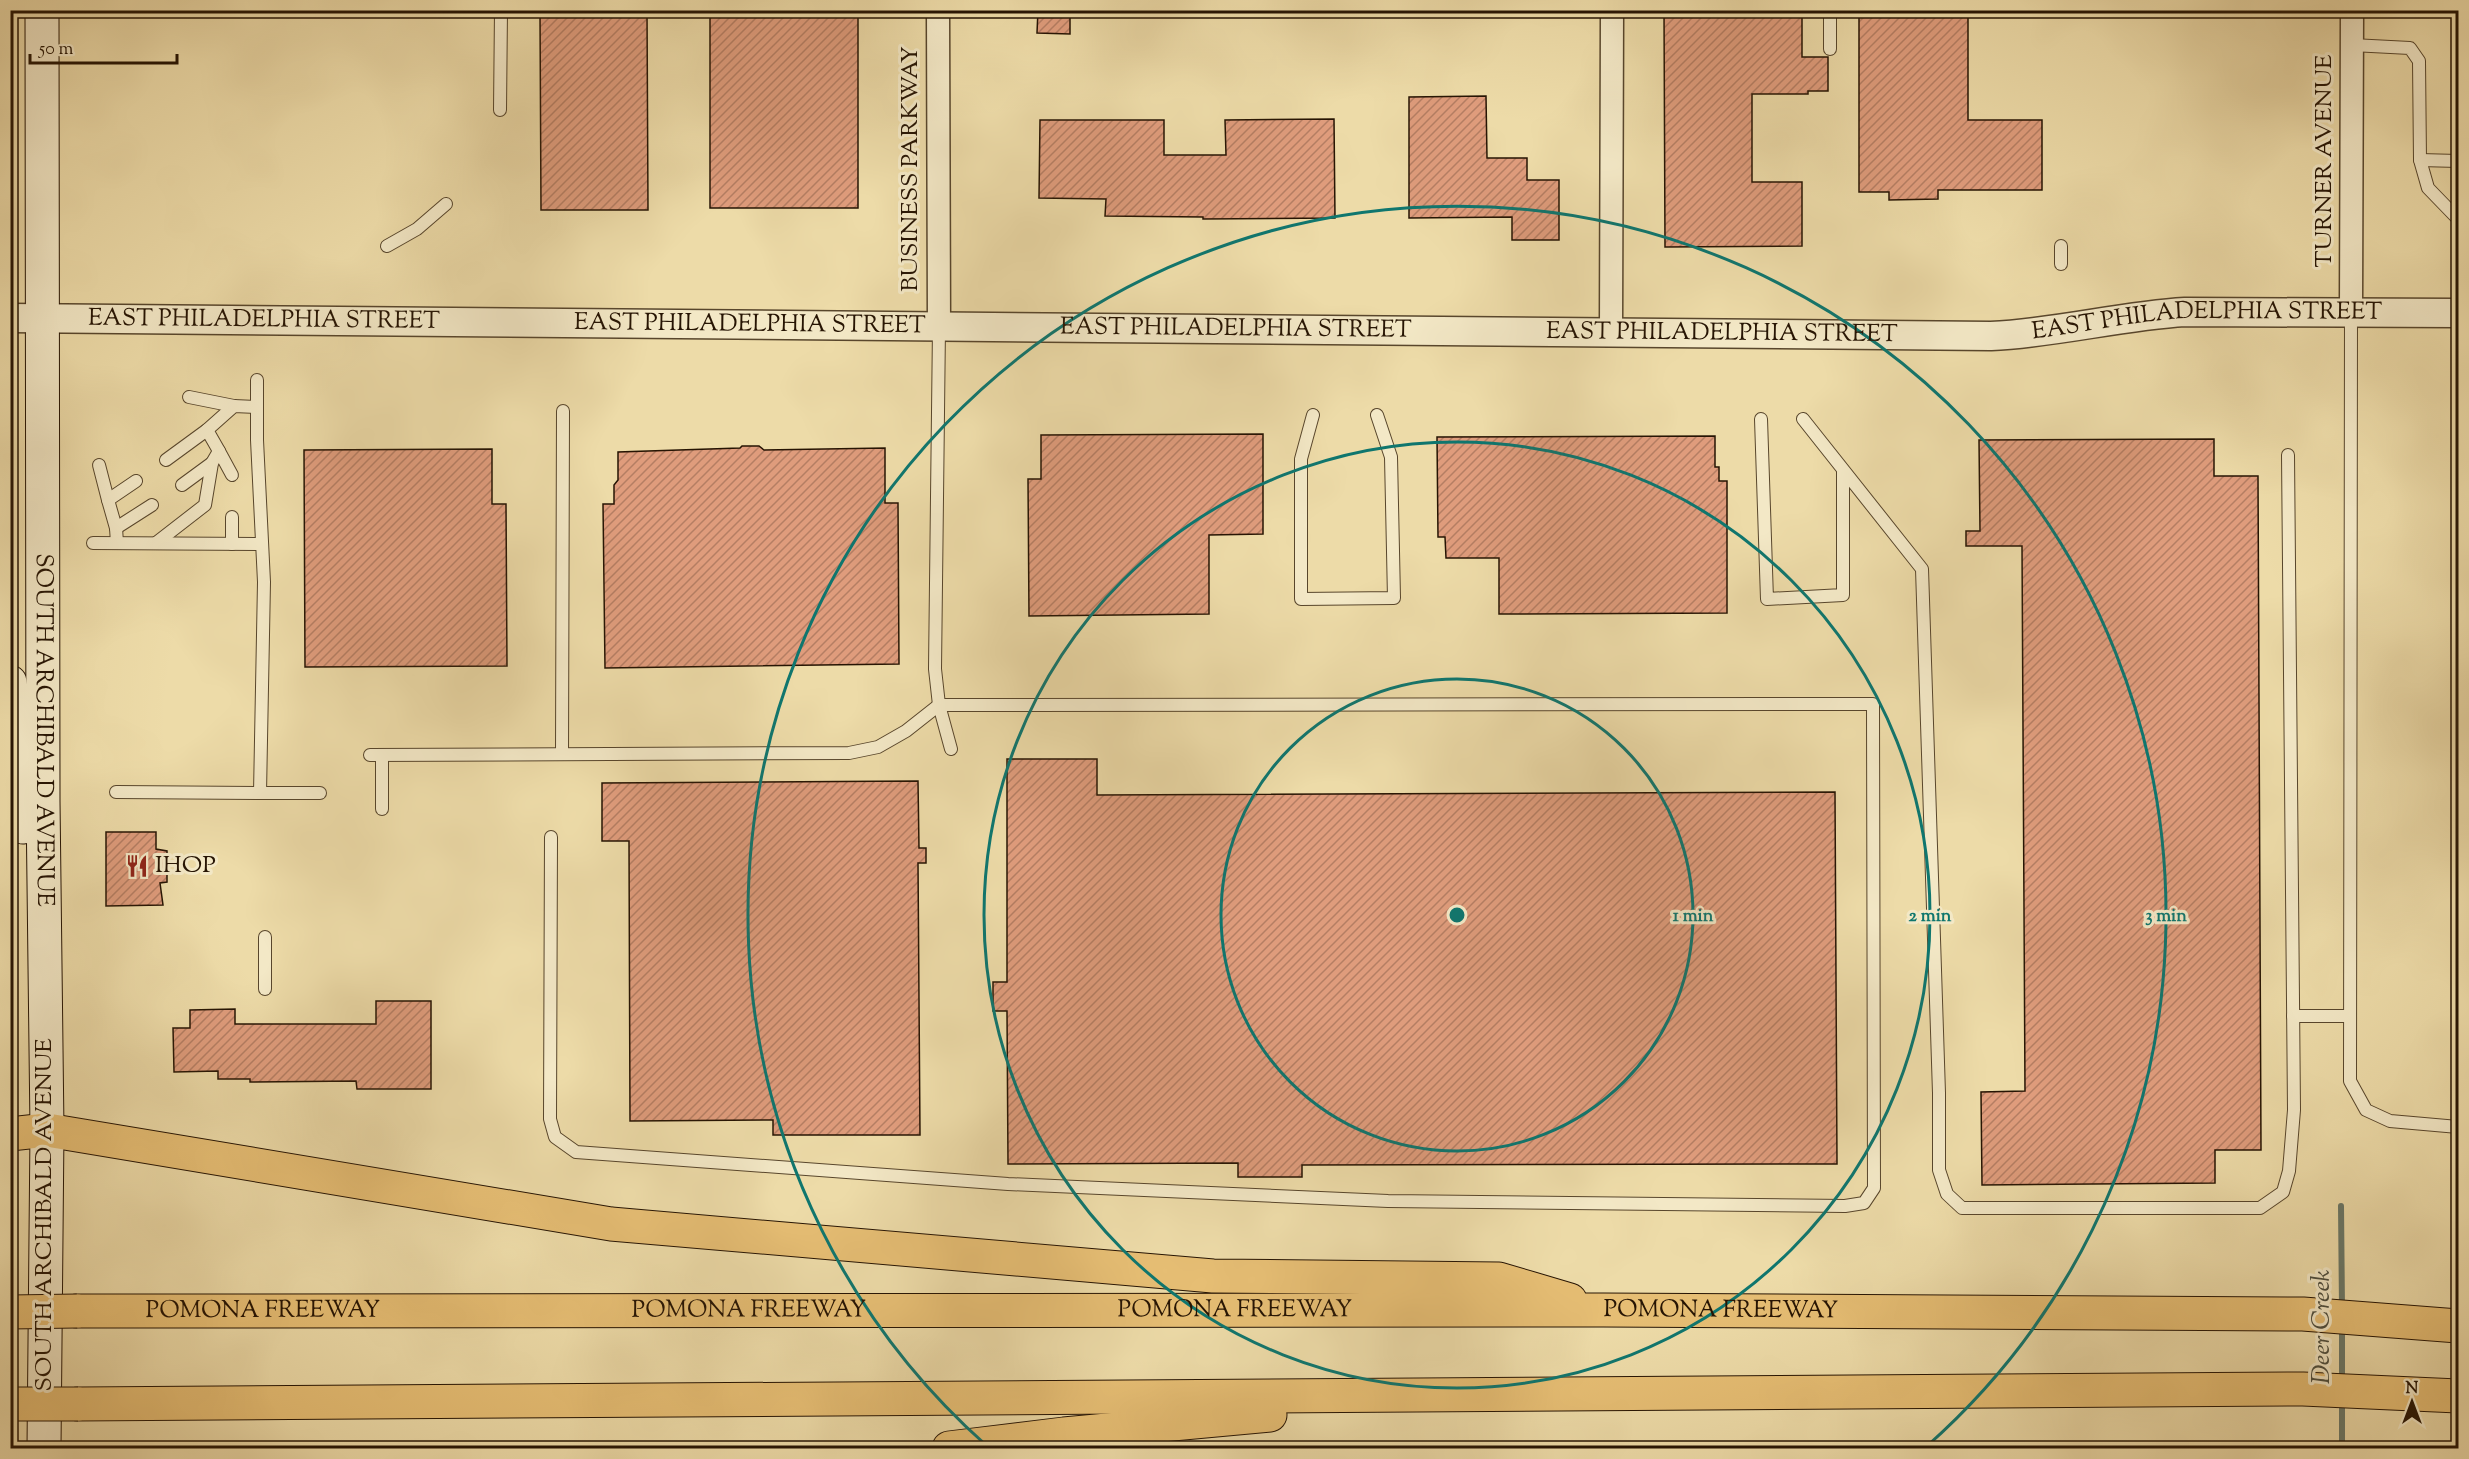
<svg xmlns="http://www.w3.org/2000/svg" width="2469" height="1459" font-family="'Sorts Mill Goudy',serif">
<style>
.lines{fill:none;stroke-linecap:round;stroke-linejoin:round}
.stream{stroke:#6b7868;stroke-width:6}
.building{fill:url(#building-hatch);stroke:#261403;stroke-width:1.5}
.service-casing{stroke:#58462c;stroke-width:14}
.minor-casing{stroke:#58462c;stroke-width:25}
.tertiary-casing{stroke:#58462c;stroke-width:31}
.secondary-casing{stroke:#261403;stroke-width:35}
.motorway-casing{stroke:#261403;stroke-width:35}
.service{stroke:#f3e8c6;stroke-width:12}
.minor{stroke:#f3e8c6;stroke-width:22}
.tertiary{stroke:#f3e8c6;stroke-width:28}
.secondary{stroke:#f3e8c6;stroke-width:33}
.motorway{stroke:#e6be74;stroke-width:33}
.motorway-bridge-casing{stroke:#261403;stroke-width:35;stroke-linecap:butt}
.motorway-bridge{stroke:#e6be74;stroke-width:33}
.ring{fill:none;stroke:#0f766e;stroke-width:3}
.labels{text-anchor:middle;dominant-baseline:central;stroke-width:6;stroke-linejoin:round;paint-order:stroke}
.street-label{font-size:24px;fill:#261403;stroke:#f3e8c6}
.poi-label{font-size:24px;fill:#261403;stroke:#f3e8c6;text-anchor:start}
.water-label{font-size:26px;font-style:italic;fill:#4e4e3e;stroke:#f3e8c6}
.centre{fill:#0f766e;stroke:#f3e8c6;stroke-width:3}
.ring-label{font-size:18px;text-anchor:middle;font-weight:bold;fill:#0f766e;stroke:#f3e8c6;stroke-width:6;stroke-linejoin:round;paint-order:stroke}
</style>
<defs>
<pattern id="building-hatch" width="6" height="6" patternUnits="userSpaceOnUse" patternTransform="scale(1.5)"><rect width="6" height="6" fill="#df9c7c"/><path d="M-1 1l2-2M0 6l6-6M5 7l2-2" fill="none" stroke="#b57e63"/></pattern>
</defs>
<rect width="100%" height="100%" fill="#eddba8"/>
<filter id="stains"><feTurbulence type="fractalNoise" baseFrequency=".00333" numOctaves="4"/><feColorMatrix values="0 0 0 0 .2 0 0 0 0 .09 0 0 0 0 .02 0 0 0 .5 -.17"/></filter>
<radialGradient id="worn" r=".72"><stop offset=".6" stop-color="#630" stop-opacity="0"/><stop offset="1" stop-color="#630" stop-opacity=".3"/></radialGradient>
<g class="lines">
<g class="stream">
<path d="M2341,1206L2342,1308"/>
<path d="M2342,1327V1383"/>
<path d="M2342,1402V1448"/>
</g>
</g>
<g class="building">
<path d="M589,10H647L648,210H541L540,14H589Z"/>
<path d="M758,10H858V208H710V13H758Z"/>
<path d="M1038,10H1070V34L1037,33Z"/>
<path d="M1664,10H1802V57H1828V91H1808V94H1752V182H1802V246L1665,247Z"/>
<path d="M1859,10H1968V120H2042V190H1938V199L1889,200V192H1859Z"/>
<path d="M1486,96L1487,158H1527V180H1559V240H1512V217L1409,218V97Z"/>
<path d="M1334,119L1335,218L1203,219V217L1105,216L1106,199L1039,198L1040,120H1164V155H1226L1225,120Z"/>
<path d="M1263,434V534L1209,535V614L1029,616L1028,479H1041V435Z"/>
<path d="M1715,436V467H1719V481H1727V613L1499,614V558H1446L1445,537H1438L1437,437Z"/>
<path d="M2214,439V476H2258L2261,1150H2215V1183L1982,1185L1981,1092L2025,1091L2022,546H1966V531H1980L1979,440Z"/>
<path d="M742,446H759L764,450L885,448V503H898L899,664L605,668L603,504H614V485L618,480V452L740,448Z"/>
<path d="M492,449V504H506L507,666L305,667L304,450Z"/>
<path d="M1007,759H1097V795L1835,792L1837,1164L1302,1165V1177H1238V1163L1008,1164L1007,1011H993V982H1007Z"/>
<path d="M918,781L919,848H926V863H918L920,1135H773V1120L630,1121L629,841H602V783Z"/>
<path d="M106,832H156V849L167,851V882L160,883L163,905L106,906Z"/>
<path d="M376,1001H431V1089H357L356,1081L250,1082V1079H218V1071L174,1072L173,1028H190V1010L235,1009V1024H376Z"/>
</g>
<g class="lines">
<g class="service-casing">
<g id="service">
<path d="M1830,10V49"/>
<path d="M2352,45L2410,48L2419,61L2420,160L2428,188L2458,219"/>
<path d="M500,110L501,10"/>
<path d="M2420,160L2458,161"/>
<path d="M387,246L417,229L446,204"/>
<path d="M2061,246V264"/>
<path d="M2351,312L2350,1081L2366,1110L2390,1121L2458,1127"/>
<path d="M939,327L935,669L939,705L951,749"/>
<path d="M189,397L234,406"/>
<path d="M1313,415L1301,459V599L1394,598L1391,457L1377,415"/>
<path d="M1761,419L1767,599L1843,595V471"/>
<path d="M1803,419L1922,569L1939,1093V1170L1947,1194L1962,1208H2260L2283,1192L2289,1171L2294,1110L2288,455"/>
<path d="M219,451L232,475"/>
<path d="M166,460L207,430L234,406L257,407"/>
<path d="M99,465L108,500"/>
<path d="M182,485L212,463"/>
<path d="M116,528L152,505"/>
<path d="M93,543L262,544"/>
<path d="M117,543L116,528L108,500L136,481"/>
<path d="M156,543L205,505L212,463L219,451L207,430"/>
<path d="M232,544V517"/>
<path d="M562,754L563,411"/>
<path d="M370,755L849,753L878,747L906,731L939,705L1873,704L1874,1188L1864,1203L1845,1206L1388,1201L1008,1184L576,1152L555,1137L550,1119L551,837"/>
<path d="M382,755V809"/>
<path d="M116,792L260,793L264,582L257,440V380"/>
<path d="M260,793H320"/>
<path d="M265,937V989"/>
<path d="M2293,1016H2350"/>
</g>
</g>
<g class="minor-casing">
<g id="minor">
<path d="M938,10L939,327"/>
<path d="M2351,312L2352,10"/>
<path d="M1611,332L1612,10"/>
</g>
</g>
<g class="tertiary-casing">
<g id="tertiary">
<path id="s1" d="M10,318L1991,336C2056,333 2120,316 2185,312L2458,313"/>
</g>
</g>
<g class="secondary-casing">
<g id="secondary">
<path id="s2" d="M42,10L43,801L47,1130L44,1448"/>
<path d="M10,682L16,724L23,827"/>
</g>
</g>
<g class="motorway-casing">
<g id="motorway">
<path d="M10,1134L47,1130L611,1224L1213,1276L1499,1279L1570,1300"/>
<path id="s3" d="M77,1311L1603,1310L2303,1314L2458,1326"/>
<path d="M78,1404L2303,1389L2458,1396"/>
<path d="M949,1448L1064,1434L1270,1415"/>
</g>
</g>
<use href="#service" class="service"/>
<use href="#minor" class="minor"/>
<use href="#tertiary" class="tertiary"/>
<use href="#secondary" class="secondary"/>
<use href="#motorway" class="motorway"/>
<g class="motorway-bridge-casing">
<g id="motorway-bridge">
<path d="M10,1312L77,1311"/>
<path d="M10,1404H78"/>
</g>
</g>
<use href="#motorway-bridge" class="motorway-bridge"/>
</g>
<g class="ring">
<circle cx="1457" cy="915" r="236"/>
<circle cx="1457" cy="915" r="473"/>
<path d="M987 1446A709 709 0 1 1 1927 1446"/>
</g>
<defs>
<g id="restaurant-bare" transform="scale(1.8)"><path d="M-5-6h1v4h1v-4h1v4h1v-4h1v5L-1.5 .5V6h-2V.5L-5-1ZM5-6V6H3V1.5H1.5Q1.5-4 5-6Z" fill="#8f2418" stroke="#f3e8c6" stroke-width="2.5" paint-order="stroke"/></g>
</defs>
<g fill-rule="evenodd">
<use href="#restaurant-bare" x="137" y="866"/>
</g>
<g class="labels">
<g class="street-label">
<text transform="translate(2325 161) rotate(-90)">TURNER AVENUE</text>
<text transform="translate(911 169) rotate(-90)">BUSINESS PARKWAY</text>
<text stroke="none"><textPath href="#s1" startOffset="254">EAST PHILADELPHIA STREET</textPath></text>
<text stroke="none"><textPath href="#s1" startOffset="2198">EAST PHILADELPHIA STREET</textPath></text>
<text stroke="none"><textPath href="#s1" startOffset="740">EAST PHILADELPHIA STREET</textPath></text>
<text stroke="none"><textPath href="#s1" startOffset="1226">EAST PHILADELPHIA STREET</textPath></text>
<text stroke="none"><textPath href="#s1" startOffset="1712">EAST PHILADELPHIA STREET</textPath></text>
<text stroke="none"><textPath href="#s2" startOffset="720">SOUTH ARCHIBALD AVENUE</textPath></text>
<text transform="translate(45 1215) rotate(-90)">SOUTH ARCHIBALD AVENUE</text>
<text stroke="none"><textPath href="#s3" startOffset="1158">POMONA FREEWAY</textPath></text>
<text stroke="none"><textPath href="#s3" startOffset="186">POMONA FREEWAY</textPath></text>
<text stroke="none"><textPath href="#s3" startOffset="672">POMONA FREEWAY</textPath></text>
<text stroke="none"><textPath href="#s3" startOffset="1644">POMONA FREEWAY</textPath></text>
</g>
<g class="poi-label">
<text x="155" y="866">IHOP</text>
</g>
<g class="water-label">
<text transform="translate(2322 1327) rotate(-90)">Deer Creek</text>
</g>
</g>
<circle cx="1457" cy="915" r="9" class="centre"/>
<g class="ring-label">
<text x="1693" y="921">1 min</text>
<text x="1930" y="921">2 min</text>
<text x="2166" y="921">3 min</text>
</g>
<rect width="2469" height="1459" fill="none" stroke="#eddba8" stroke-width="36"/>
<rect x="12" y="12" width="2445" height="1435" fill="none" stroke="#261403" stroke-width="3"/>
<rect x="18" y="18" width="2433" height="1423" fill="none" stroke="#261403" stroke-width="1.5"/>
<g transform="translate(2412 1402)" stroke="#f3e8c6" stroke-width="4.5" paint-order="stroke">
<path d="M0-4.5L10 22L0 15L-10 22Z" fill="#261403"/>
<text y="-9" font-size="16" font-weight="bold" text-anchor="middle" fill="#261403">N</text>
</g>
<path d="M30 54v9h147v-9" fill="none" stroke="#261403" stroke-width="3"/>
<text x="39" y="54" font-size="18" fill="#261403" stroke="#f3e8c6" stroke-width="4.5" paint-order="stroke">50 m</text>
<rect width="100%" height="100%" filter="url(#stains)"/>
<rect width="100%" height="100%" fill="url(#worn)"/>
</svg>
